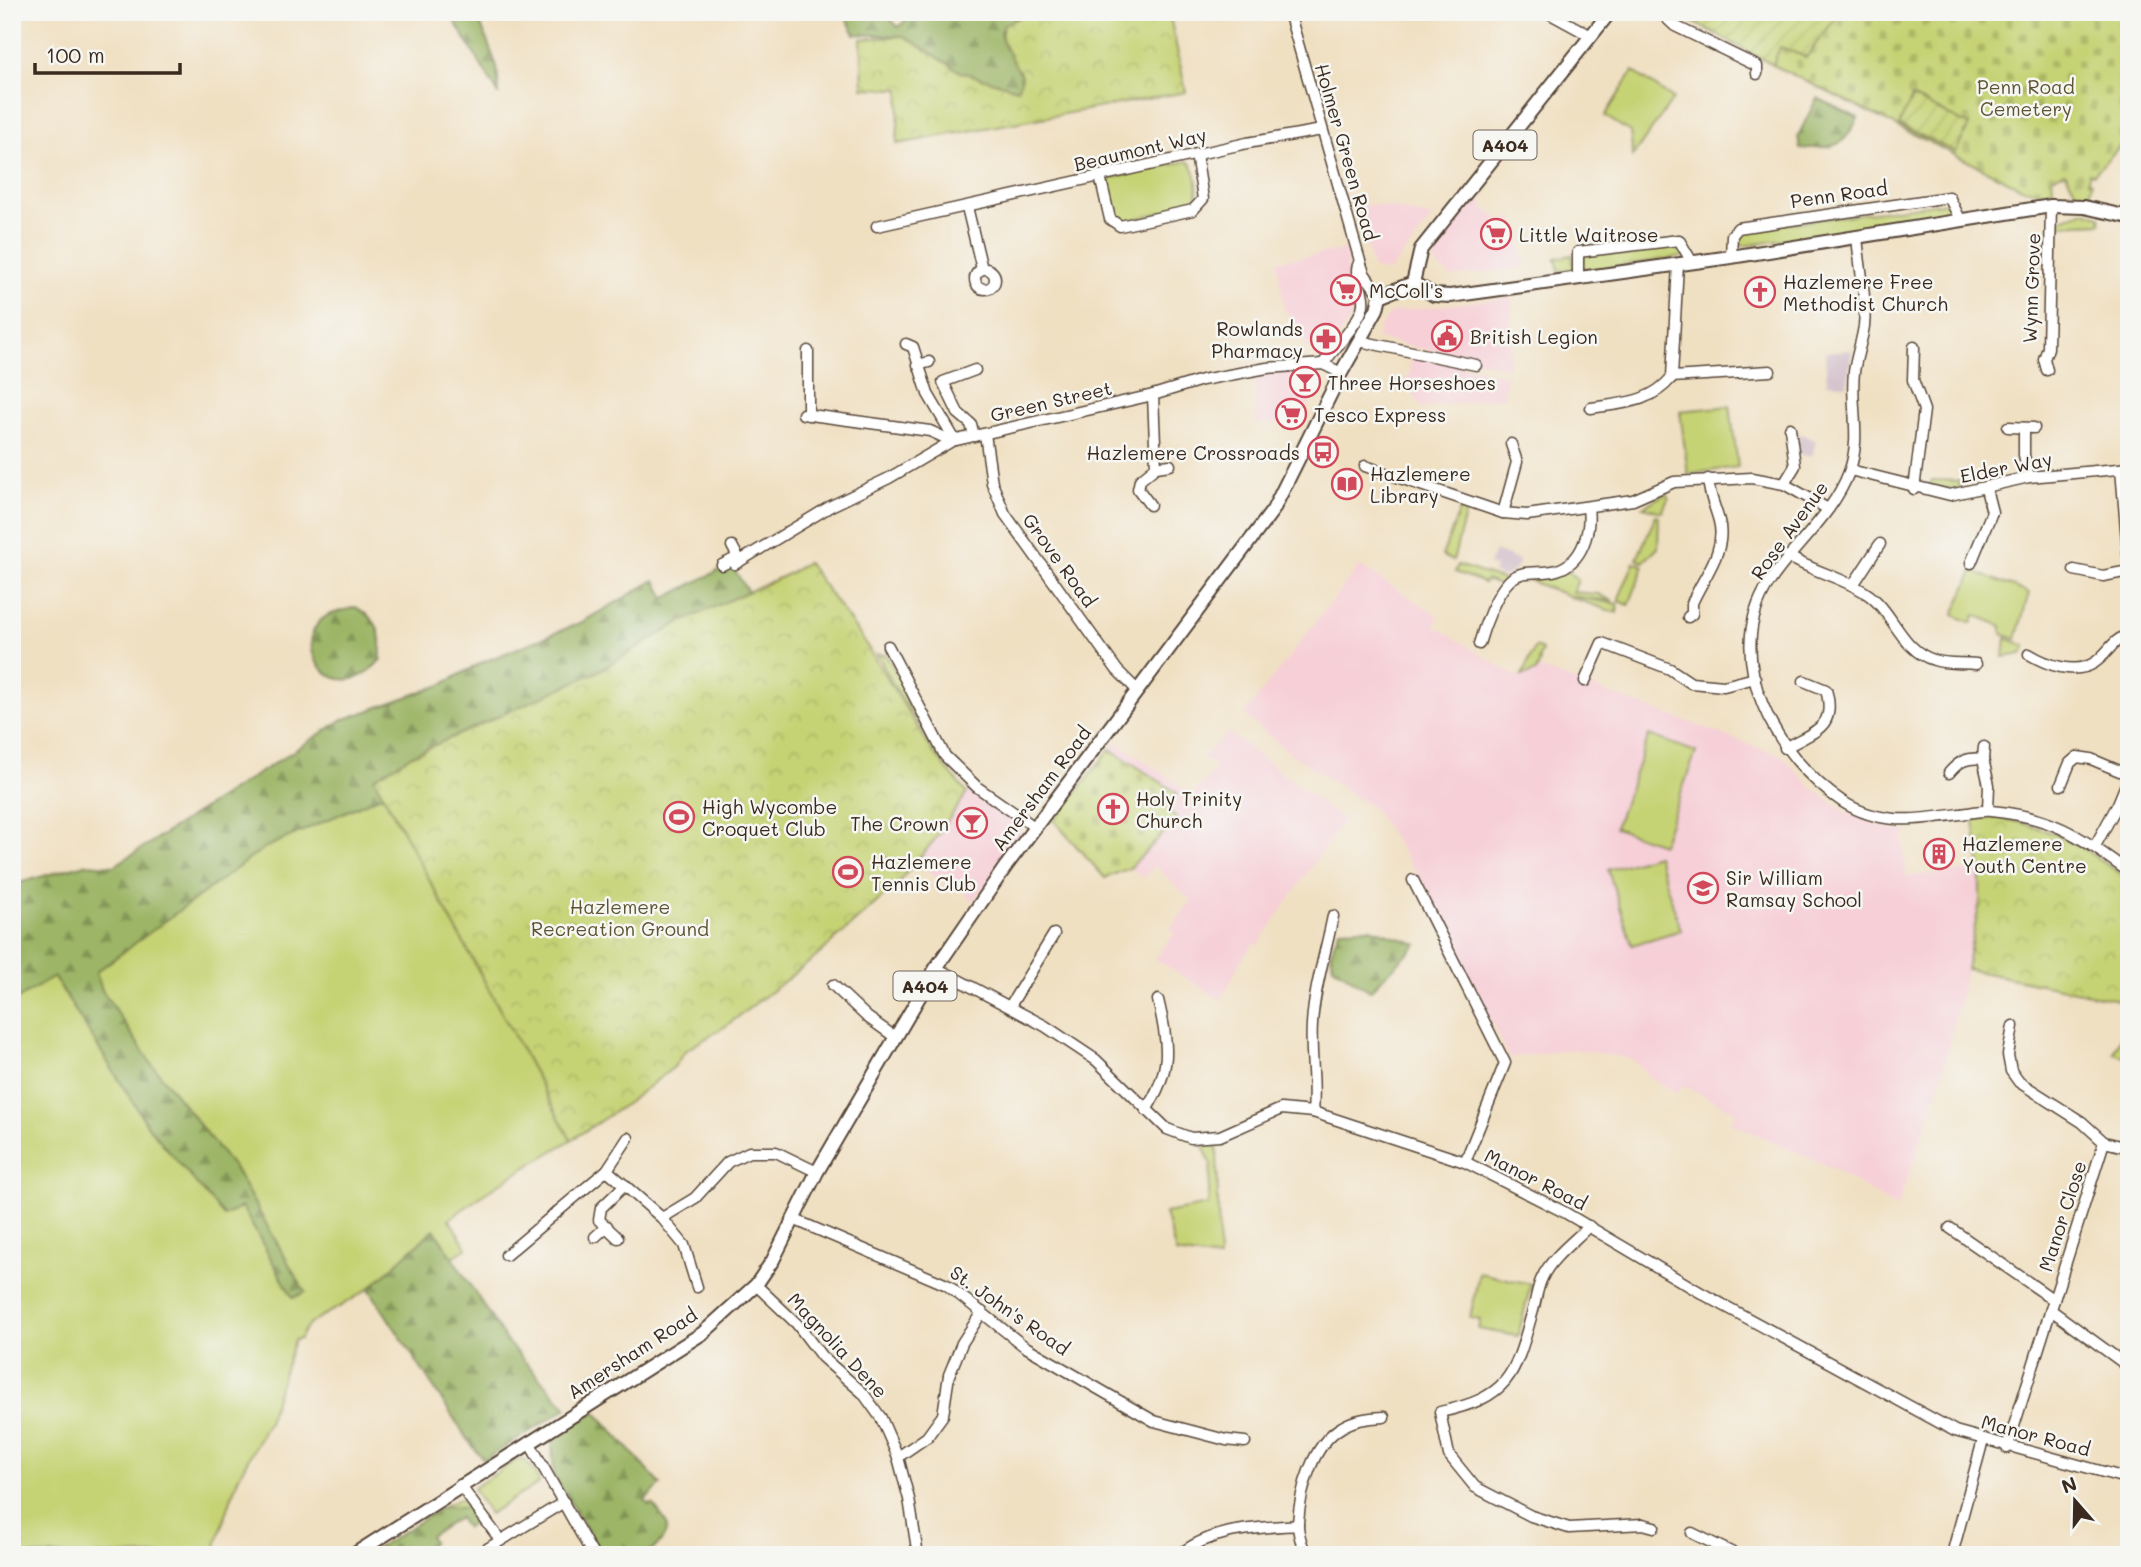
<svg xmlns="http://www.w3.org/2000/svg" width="2141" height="1567" font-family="Mali,sans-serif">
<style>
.built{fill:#f6cfd7}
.industrial{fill:#d1bdc9}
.grass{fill:#c6d374;stroke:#807e49;stroke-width:2}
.forest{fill:url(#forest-firs);stroke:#6c7042;stroke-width:2}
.cemetery{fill:url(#cemetery-stones);stroke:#807e49;stroke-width:2}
.park{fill:url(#park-crowns);stroke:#807e49;stroke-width:2}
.garden{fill:url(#garden-furrows);stroke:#807e49;stroke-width:2}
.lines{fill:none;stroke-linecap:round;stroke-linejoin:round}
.minor-casing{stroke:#564537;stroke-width:13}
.major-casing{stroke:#564537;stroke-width:16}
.minor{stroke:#fff;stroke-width:10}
.major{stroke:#fff;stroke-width:12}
.labels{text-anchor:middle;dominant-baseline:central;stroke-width:5;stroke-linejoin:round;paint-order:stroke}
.shield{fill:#f6f6f2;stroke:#73675e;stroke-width:2}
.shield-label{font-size:18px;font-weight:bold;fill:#3b2a1e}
.park-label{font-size:19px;fill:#5e5434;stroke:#f6f6f2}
.street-label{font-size:19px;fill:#3b2a1e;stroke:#f6f6f2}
.poi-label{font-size:19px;fill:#3b2a1e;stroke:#f6f6f2;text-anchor:start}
</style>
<defs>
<pattern id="forest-firs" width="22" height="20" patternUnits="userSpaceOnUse" patternTransform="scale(1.75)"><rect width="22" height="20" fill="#9cb566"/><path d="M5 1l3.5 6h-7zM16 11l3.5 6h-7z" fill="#809353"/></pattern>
<pattern id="cemetery-stones" width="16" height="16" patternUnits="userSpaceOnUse" patternTransform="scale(1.75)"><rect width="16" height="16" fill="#c6d374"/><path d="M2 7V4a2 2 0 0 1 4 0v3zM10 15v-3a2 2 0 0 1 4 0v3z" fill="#abb564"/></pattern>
<pattern id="park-crowns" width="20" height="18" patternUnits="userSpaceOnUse" patternTransform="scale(1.75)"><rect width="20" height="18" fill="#c6d374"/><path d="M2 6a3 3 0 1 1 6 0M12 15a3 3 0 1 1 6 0" fill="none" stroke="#abb564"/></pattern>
<pattern id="garden-furrows" width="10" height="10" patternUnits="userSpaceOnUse" patternTransform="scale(1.75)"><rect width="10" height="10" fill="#c6d374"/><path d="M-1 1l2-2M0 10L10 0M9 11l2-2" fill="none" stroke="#abb564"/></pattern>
</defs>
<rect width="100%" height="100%" fill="#f6f6f2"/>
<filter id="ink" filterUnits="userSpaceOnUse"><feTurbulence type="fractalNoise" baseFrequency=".0143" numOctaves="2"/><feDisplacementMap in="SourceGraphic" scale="14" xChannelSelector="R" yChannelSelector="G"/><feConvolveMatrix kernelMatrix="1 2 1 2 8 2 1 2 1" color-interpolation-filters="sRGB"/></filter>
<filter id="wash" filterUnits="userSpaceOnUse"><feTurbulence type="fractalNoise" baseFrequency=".00686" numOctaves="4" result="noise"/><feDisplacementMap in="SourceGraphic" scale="28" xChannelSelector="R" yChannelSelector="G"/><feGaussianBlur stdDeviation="1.57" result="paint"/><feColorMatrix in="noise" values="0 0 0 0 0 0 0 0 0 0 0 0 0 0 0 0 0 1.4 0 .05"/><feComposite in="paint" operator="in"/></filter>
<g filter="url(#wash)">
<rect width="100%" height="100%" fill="#f0e0c2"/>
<g class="built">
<path d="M1474,193L1485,209L1505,224L1512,215L1526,267L1452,277L1436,265L1434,256Z"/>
<path d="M1354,203L1395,208L1432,218L1389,272L1373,268Z"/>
<path d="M1348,249L1347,268L1354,299L1353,310L1350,320L1322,357H1314L1284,309L1277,261Z"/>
<path d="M1512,297L1509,368L1378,339L1380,326L1392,312Z"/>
<path d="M1410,356L1506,375L1504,397L1422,408L1403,379L1410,376Z"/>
<path d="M1292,370L1320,374L1304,420L1281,419L1278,423L1256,424L1255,374Z"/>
<path d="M1359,566L1438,615L1435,626L1517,677L1542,669L1782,756L1811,787L1847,813L1885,828L1907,831L1903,839L1906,876L1980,870L1977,924L1939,1086L1897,1208L1832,1168L1731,1123L1736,1112L1683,1085L1678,1093L1672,1091L1654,1080L1632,1059L1573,1049L1509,1058L1424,885L1374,809L1290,753L1244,715Z"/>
<path d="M1228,732L1343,820L1258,945L1255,942L1243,957L1221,1000L1155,959L1175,932L1170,928L1192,901L1155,866L1144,878L1130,868L1177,819L1163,806L1177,793L1110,749L1116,741L1193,795L1217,768L1203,758Z"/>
<path d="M970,789L1020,820L1021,839L973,901L942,873L937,878L916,862Z"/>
</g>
<g class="industrial">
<path d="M1852,350L1847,385L1827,383L1825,352Z"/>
<path d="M1799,433L1816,441L1812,457L1797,454Z"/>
<path d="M1495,551L1520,561L1516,569L1504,577L1493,573L1495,567L1489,565Z"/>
</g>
<g class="grass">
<path d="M1633,71L1673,99L1633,156L1630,132L1605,116Z"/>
<path d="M1188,161C1198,170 1200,193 1194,204L1124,222L1114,219L1105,186L1111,178Z"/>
<path d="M1948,202L1953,210L1949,216L1743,246L1736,240L1741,230Z"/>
<path d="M2085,211L2100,216L2101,223L2058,225L2061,219Z"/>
<path d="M1682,241L1686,256L1588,271L1582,265L1585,253Z"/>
<path d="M1572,255L1574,269L1559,271L1556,258Z"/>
<path d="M1730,406L1738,467L1688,474L1680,411Z"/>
<path d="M1932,480L1960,481L1959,489L1929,486Z"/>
<path d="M1667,493L1669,497L1662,512L1643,507Z"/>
<path d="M1460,509L1466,511L1453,561L1442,556Z"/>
<path d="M1656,515L1659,516L1658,548L1643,562L1637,559Z"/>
<path d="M1634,562L1644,566L1629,605L1619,601V598Z"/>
<path d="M1458,565L1504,580L1501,586L1486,580L1484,583L1455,572Z"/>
<path d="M1567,571L1578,580L1573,592L1598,594L1613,601L1569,596L1525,579L1547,577Z"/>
<path d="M1973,571L2029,593L2016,639L2002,634V626L1975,615L1972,623L1954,615Z"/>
<path d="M1575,597L1618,604L1617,613L1572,598Z"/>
<path d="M2006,638L2026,646L2022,654L2004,657Z"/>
<path d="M1535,647L1542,650L1538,661L1540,662L1536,672L1522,676Z"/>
<path d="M877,654L886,655L944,757L942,759L892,683Z"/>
<path d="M1649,735L1696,752L1662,844L1615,828Z"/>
<path d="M383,795L571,1140L497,1185L449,1219L467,1248L453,1257L434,1230C405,1258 377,1286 341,1306C326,1315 305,1321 300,1339L294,1340L268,1422L238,1478L213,1555H12V1002L54,977L150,1129L242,1207L293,1298L304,1292L236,1171L150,1062L102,990L96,972L264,848Z"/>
<path d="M1657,855L1681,930L1632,945L1608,870Z"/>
<path d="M2129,1019V1059L2114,1053Z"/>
<path d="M1217,1142L1219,1259L1176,1253L1165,1213L1208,1205L1211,1164L1203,1146Z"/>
<path d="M1479,1273L1531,1284L1518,1336L1478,1329L1480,1320L1470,1318Z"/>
<path d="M517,1460H524L535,1471L539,1483L489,1514L473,1488Z"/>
<path d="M460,1499L482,1518L478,1521L467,1508L442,1507Z"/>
</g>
<g class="forest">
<path d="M449,12H476L497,67L499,95Z"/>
<path d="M843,12H884L898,27L915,12H1023L1000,31C1001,51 1023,64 1021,84L1018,89L961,72L904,36L855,34Z"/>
<path d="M1817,98L1858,118C1841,152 1835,145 1800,149L1798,136Z"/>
<path d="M731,564L748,592L683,621L597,672L411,756L374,778L383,795L264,848L96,972L102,990L150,1062L236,1171L305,1292L293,1298L242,1207L224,1216L150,1129L54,977L12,1002V885L85,864L114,866L342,720L441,685L481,663L582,622L655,580L665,598Z"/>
<path d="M356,607C381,622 380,631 381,659C336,714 287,644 325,617C333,612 347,610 356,607Z"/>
<path d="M1370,928L1417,944L1370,991L1333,966L1331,953L1339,929Z"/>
<path d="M434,1229L507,1342L567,1408L484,1460L470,1443L369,1289Z"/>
<path d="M595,1411L661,1485L645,1500L649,1505L653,1504C656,1511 668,1520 667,1527C664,1556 619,1565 599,1549L554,1476L552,1439Z"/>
<path d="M442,1507L467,1508L478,1521L466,1528L459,1518L430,1536L433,1542L411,1555H367Z"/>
</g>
<g class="cemetery">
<path d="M1840,12H2129V119L2123,143L2094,174L2089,173L2088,181L2092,182L2089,199L2079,197L2065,172L2052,177L2053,190L2047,193L2024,189L1773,65L1780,47L1806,57Z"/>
<path d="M1110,749L1177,793L1163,806L1177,819L1130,868L1105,878L1054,821Z"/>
</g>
<g class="park">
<path d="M1023,12H1169L1186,92L897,144L900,89L863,88L861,39L904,36L961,72L1017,89L1022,78C1016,60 995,43 1004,24L1019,18Z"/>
<path d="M807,562L862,638L933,752L967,793L933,842L896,885L816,957L726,1026L685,1051L674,1067L623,1106L571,1140L374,778L411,756L597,672L683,621L790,573Z"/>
<path d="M1998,818C2054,827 2085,848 2129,880V1002L1966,969L1980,902V870L1974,819Z"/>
</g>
<g class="garden">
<path d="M1674,12H1840L1806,57L1780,47L1773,65Z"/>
<path d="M1912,97L1969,125L1956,152L1899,125Z"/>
</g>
</g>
<g filter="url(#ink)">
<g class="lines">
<g class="minor-casing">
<g id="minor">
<path d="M1289,12L1360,261L1364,273L1380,296"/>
<path d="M1547,12L1591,36"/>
<path d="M1660,12L1675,26L1757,66V74"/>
<path d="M1100,176L1110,219L1120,226L1193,210L1203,199L1196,154"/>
<path d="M967,207L982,269"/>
<path d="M877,226L1247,143L1322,130"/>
<path d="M1857,236C1859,265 1867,297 1864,326C1862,341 1856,357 1854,372C1850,406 1862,438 1849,472C1833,515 1794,545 1769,583C1720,658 1776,758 1843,802C1881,826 1917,820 1960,814C1970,813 1981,810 1991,811C2055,817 2079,836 2129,872"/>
<path d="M1731,257L1732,235L1738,228L1949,197L1961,221"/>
<circle cx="985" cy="279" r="10"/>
<path d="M1578,278V252L1679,240L1692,262"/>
<path d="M1359,341L1476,365"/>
<path d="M906,344L913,347L928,394L955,440"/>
<path d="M1914,347L1913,380L1924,410L1914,489"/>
<path d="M1323,364C1334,349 1357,325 1362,309C1368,292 1350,276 1360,261"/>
<path d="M918,365L929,362"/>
<path d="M2047,370L2044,359L2048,348L2051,206"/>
<path d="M1672,377L1770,371"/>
<path d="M1591,408C1623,403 1651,403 1672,377L1678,264"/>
<path d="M803,414L930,431L952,441"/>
<path d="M808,415V351"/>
<path d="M2008,427L2034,428"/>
<path d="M2024,428V455L2029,477"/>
<path d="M985,434L992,483L1005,514L1117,670L1138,691"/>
<path d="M974,436L971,424L958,413L943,382L975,370"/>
<path d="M1365,466L1503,513L1527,515L1633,500L1674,482L1752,478L1784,484L1828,509"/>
<path d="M1156,467L1170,465"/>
<path d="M2121,469L2129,565"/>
<path d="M1850,470L1950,495L2029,477L2129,468"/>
<path d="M1784,484L1795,466L1790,428"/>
<path d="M1150,505L1138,489L1140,480L1156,467L1153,395"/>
<path d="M1503,513L1517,462L1511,444"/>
<path d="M732,546L740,561"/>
<path d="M1788,556C1813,572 1842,577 1866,593C1893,610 1901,651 1934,660C1948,665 1962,662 1976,664"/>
<path d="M1971,563L1992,512L1986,489"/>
<path d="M722,565L732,560L735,564L831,506L889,478L952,441L1153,395L1202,380L1267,368L1323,364L1341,373"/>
<path d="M2074,570L2103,576L2129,571"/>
<path d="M1853,585L1880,544"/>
<path d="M1688,617L1692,614V603C1703,577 1727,551 1719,521C1715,506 1709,495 1708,479"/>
<path d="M1479,644C1484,626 1496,593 1510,580C1523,568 1541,575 1557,570C1583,562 1591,531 1588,507"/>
<path d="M888,646L945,756L977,787L1036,828"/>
<path d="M2029,654C2047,665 2075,675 2094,663C2107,655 2113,639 2129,634"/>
<path d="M1585,681L1602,643L1670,669L1691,683L1724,686L1755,678"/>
<path d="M1785,748C1814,731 1837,728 1826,690L1804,681"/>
<path d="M1983,759L1984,747"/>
<path d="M1949,773C1959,761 1967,757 1983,759L1989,785L1988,810"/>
<path d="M2061,785L2070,763L2077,757L2091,759L2129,775"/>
<path d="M2118,804L2129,808"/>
<path d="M2095,846L2118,804L2129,777"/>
<path d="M1413,880L1505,1063L1465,1162"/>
<path d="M936,968L1045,1026L1096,1060L1167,1129L1191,1138L1220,1136L1281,1109L1313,1112L1465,1162L1564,1212L1703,1294L1955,1431L2129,1479"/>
<path d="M833,985L867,1017L895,1037"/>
<path d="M1010,1006L1054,934"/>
<path d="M1146,1110C1172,1070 1169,1046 1158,1000"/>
<path d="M1313,1112C1316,1082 1310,1054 1312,1024C1314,989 1326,951 1333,916"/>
<path d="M2104,1142L2129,1148"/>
<path d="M607,1170L628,1138"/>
<path d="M662,1218L684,1245L697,1287"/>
<path d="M793,1219L947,1285L1024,1346L1154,1421L1226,1440L1245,1442"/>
<path d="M1589,1226C1573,1242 1551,1258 1542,1278C1537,1288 1536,1300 1533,1310C1515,1374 1511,1397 1440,1412L1449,1455L1475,1487L1531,1516L1569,1528L1643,1524L1654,1527"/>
<path d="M1950,1228L2054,1300"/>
<path d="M595,1237L607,1226"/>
<path d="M618,1238L599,1220L601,1208L625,1185"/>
<path d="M506,1255L607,1170L662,1218L695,1198L728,1162L749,1152H776L817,1172"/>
<path d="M756,1285L797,1324L822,1357L863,1393L881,1418L898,1457L909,1499L918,1555"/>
<path d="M2051,1310L2129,1367"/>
<path d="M529,1442L593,1555"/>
<path d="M2007,1448L2104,1142L2082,1122L2019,1082L2011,1071L2008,1055L2013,1026"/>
<path d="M898,1457L927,1437L943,1415L949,1375L962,1343L982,1312"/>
<path d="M460,1485L500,1540"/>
<path d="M1692,1533L1737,1555"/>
<path d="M1954,1547L1983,1440"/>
<path d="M477,1555L564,1502"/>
<path d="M1179,1555C1212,1528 1257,1528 1298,1525"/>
<path d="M1305,1555C1303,1545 1297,1533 1298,1523C1300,1491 1312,1444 1342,1427C1355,1419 1369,1418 1384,1417"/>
</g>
</g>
<g class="major-casing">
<g id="major">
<path d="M1413,283L1434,295L1450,296L1731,257L2051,206L2084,207L2129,217"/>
<path d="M1413,283L1421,249L1610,12"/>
<path d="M353,1555L703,1333L756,1285L773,1260L817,1172L936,968L1006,866L1273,510L1341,373L1377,309L1380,296L1413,283"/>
</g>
</g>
<use href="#minor" class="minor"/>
<use href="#major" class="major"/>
</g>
</g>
<defs>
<g id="supermarket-ring" transform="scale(1.575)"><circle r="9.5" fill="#f6f6f2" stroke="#d1495b" stroke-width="1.5"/><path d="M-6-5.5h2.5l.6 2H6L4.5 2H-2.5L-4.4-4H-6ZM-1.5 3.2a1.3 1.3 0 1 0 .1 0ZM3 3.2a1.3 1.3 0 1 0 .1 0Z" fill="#d1495b"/></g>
<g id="church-ring" transform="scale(1.575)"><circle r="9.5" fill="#f6f6f2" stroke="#d1495b" stroke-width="1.5"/><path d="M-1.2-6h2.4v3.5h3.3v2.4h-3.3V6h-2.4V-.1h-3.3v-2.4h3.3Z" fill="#d1495b"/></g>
<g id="civic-ring" transform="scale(1.575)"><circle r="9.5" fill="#f6f6f2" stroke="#d1495b" stroke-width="1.5"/><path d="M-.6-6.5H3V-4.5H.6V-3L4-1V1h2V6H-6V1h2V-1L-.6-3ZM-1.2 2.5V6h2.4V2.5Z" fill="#d1495b"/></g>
<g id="pharmacy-ring" transform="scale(1.575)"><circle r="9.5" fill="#f6f6f2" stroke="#d1495b" stroke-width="1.5"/><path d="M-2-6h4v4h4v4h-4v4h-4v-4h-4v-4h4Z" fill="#d1495b"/></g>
<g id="bar-ring" transform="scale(1.575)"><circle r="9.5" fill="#f6f6f2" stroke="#d1495b" stroke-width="1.5"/><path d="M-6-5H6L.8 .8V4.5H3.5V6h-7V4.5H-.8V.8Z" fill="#d1495b"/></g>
<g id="bus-ring" transform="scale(1.575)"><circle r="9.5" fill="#f6f6f2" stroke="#d1495b" stroke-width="1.5"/><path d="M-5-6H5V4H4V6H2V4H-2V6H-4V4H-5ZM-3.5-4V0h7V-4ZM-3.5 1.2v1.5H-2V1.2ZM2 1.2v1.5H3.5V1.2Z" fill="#d1495b"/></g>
<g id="library-ring" transform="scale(1.575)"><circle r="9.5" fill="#f6f6f2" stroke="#d1495b" stroke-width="1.5"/><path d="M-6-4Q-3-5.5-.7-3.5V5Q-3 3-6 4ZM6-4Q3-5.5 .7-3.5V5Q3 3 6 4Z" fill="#d1495b"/></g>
<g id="stadium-ring" transform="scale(1.575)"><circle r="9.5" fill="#f6f6f2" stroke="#d1495b" stroke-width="1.5"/><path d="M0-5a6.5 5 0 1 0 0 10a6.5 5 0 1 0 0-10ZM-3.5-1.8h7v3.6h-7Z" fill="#d1495b"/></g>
<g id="building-ring" transform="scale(1.575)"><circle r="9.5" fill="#f6f6f2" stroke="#d1495b" stroke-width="1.5"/><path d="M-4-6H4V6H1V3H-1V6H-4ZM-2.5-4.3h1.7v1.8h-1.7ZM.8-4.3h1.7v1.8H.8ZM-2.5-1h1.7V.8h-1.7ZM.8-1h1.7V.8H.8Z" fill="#d1495b"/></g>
<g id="school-ring" transform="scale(1.575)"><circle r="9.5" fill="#f6f6f2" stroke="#d1495b" stroke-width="1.5"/><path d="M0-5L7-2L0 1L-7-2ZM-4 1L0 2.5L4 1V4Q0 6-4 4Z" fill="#d1495b"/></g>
</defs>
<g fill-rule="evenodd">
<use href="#supermarket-ring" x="1496" y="234"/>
<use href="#supermarket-ring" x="1346" y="290"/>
<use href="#church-ring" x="1760" y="292"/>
<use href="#civic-ring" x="1447" y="336"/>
<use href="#pharmacy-ring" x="1326" y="339"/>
<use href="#bar-ring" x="1305" y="382"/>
<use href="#supermarket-ring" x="1291" y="414"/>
<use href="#bus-ring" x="1323" y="452"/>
<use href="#library-ring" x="1347" y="484"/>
<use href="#church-ring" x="1113" y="809"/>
<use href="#stadium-ring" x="679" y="817"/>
<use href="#bar-ring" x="972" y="823"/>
<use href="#building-ring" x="1939" y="854"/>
<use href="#stadium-ring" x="848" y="872"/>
<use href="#school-ring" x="1703" y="888"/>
</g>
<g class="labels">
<g class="shield">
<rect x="1473.5" y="130.5" width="63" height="29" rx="5"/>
<rect x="893.5" y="971.5" width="63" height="29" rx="5"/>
</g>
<g class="shield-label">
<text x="1505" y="145">A404</text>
<text x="925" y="986">A404</text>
</g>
<g class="park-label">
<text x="2026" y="86">Penn Road<tspan x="2026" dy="22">Cemetery</tspan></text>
<text x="620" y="906">Hazlemere<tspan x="620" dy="22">Recreation Ground</tspan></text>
</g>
<g class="street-label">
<text transform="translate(1140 149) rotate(-13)">Beaumont Way</text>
<text transform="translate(1347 152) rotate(74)">Holmer Green Road</text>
<text transform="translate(1839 194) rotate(-8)">Penn Road</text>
<text transform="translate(2031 288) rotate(-88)">Wynn Grove</text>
<text transform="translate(1051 401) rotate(-13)">Green Street</text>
<text transform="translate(2006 467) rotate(-11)">Elder Way</text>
<text transform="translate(1789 530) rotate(-54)">Rose Avenue</text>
<text transform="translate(1060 560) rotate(54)">Grove Road</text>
<text transform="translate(1041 788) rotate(-53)">Amersham Road</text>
<text transform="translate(1536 1179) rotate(27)">Manor Road</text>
<text transform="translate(2062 1216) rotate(-72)">Manor Close</text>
<text transform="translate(1010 1310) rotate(35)">St. John's Road</text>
<text transform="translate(838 1345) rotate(47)">Magnolia Dene</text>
<text transform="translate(632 1353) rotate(-33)">Amersham Road</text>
<text transform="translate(2036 1435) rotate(15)">Manor Road</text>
</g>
<g class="poi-label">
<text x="1519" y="234">Little Waitrose</text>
<text x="1783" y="281">Hazlemere Free<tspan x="1783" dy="22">Methodist Church</tspan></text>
<text x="1369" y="290">McColl's</text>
<text x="1303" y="328" text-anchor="end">Rowlands<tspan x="1303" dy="22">Pharmacy</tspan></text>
<text x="1470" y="336">British Legion</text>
<text x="1328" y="382">Three Horseshoes</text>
<text x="1314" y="414">Tesco Express</text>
<text x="1300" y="452" text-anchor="end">Hazlemere Crossroads</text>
<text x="1370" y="473">Hazlemere<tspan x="1370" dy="22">Library</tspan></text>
<text x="1136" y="798">Holy Trinity<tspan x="1136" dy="22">Church</tspan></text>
<text x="702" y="806">High Wycombe<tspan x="702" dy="22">Croquet Club</tspan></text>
<text x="949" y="823" text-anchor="end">The Crown</text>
<text x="1962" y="843">Hazlemere<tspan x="1962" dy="22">Youth Centre</tspan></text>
<text x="871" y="861">Hazlemere<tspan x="871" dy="22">Tennis Club</tspan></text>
<text x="1726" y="877">Sir William<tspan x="1726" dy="22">Ramsay School</tspan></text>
</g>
</g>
<rect width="2141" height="1567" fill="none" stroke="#f6f6f2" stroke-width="42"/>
<g transform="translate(2075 1501) rotate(340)" stroke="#f6f6f2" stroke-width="5" paint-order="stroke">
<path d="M0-5L12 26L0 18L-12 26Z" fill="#3b2a1e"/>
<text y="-10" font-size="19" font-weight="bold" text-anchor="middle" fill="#3b2a1e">N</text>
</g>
<path d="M35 63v10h145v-10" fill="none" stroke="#3b2a1e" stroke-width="3.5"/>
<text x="46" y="63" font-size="21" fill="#3b2a1e" stroke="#f6f6f2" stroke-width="5" paint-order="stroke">100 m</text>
</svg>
